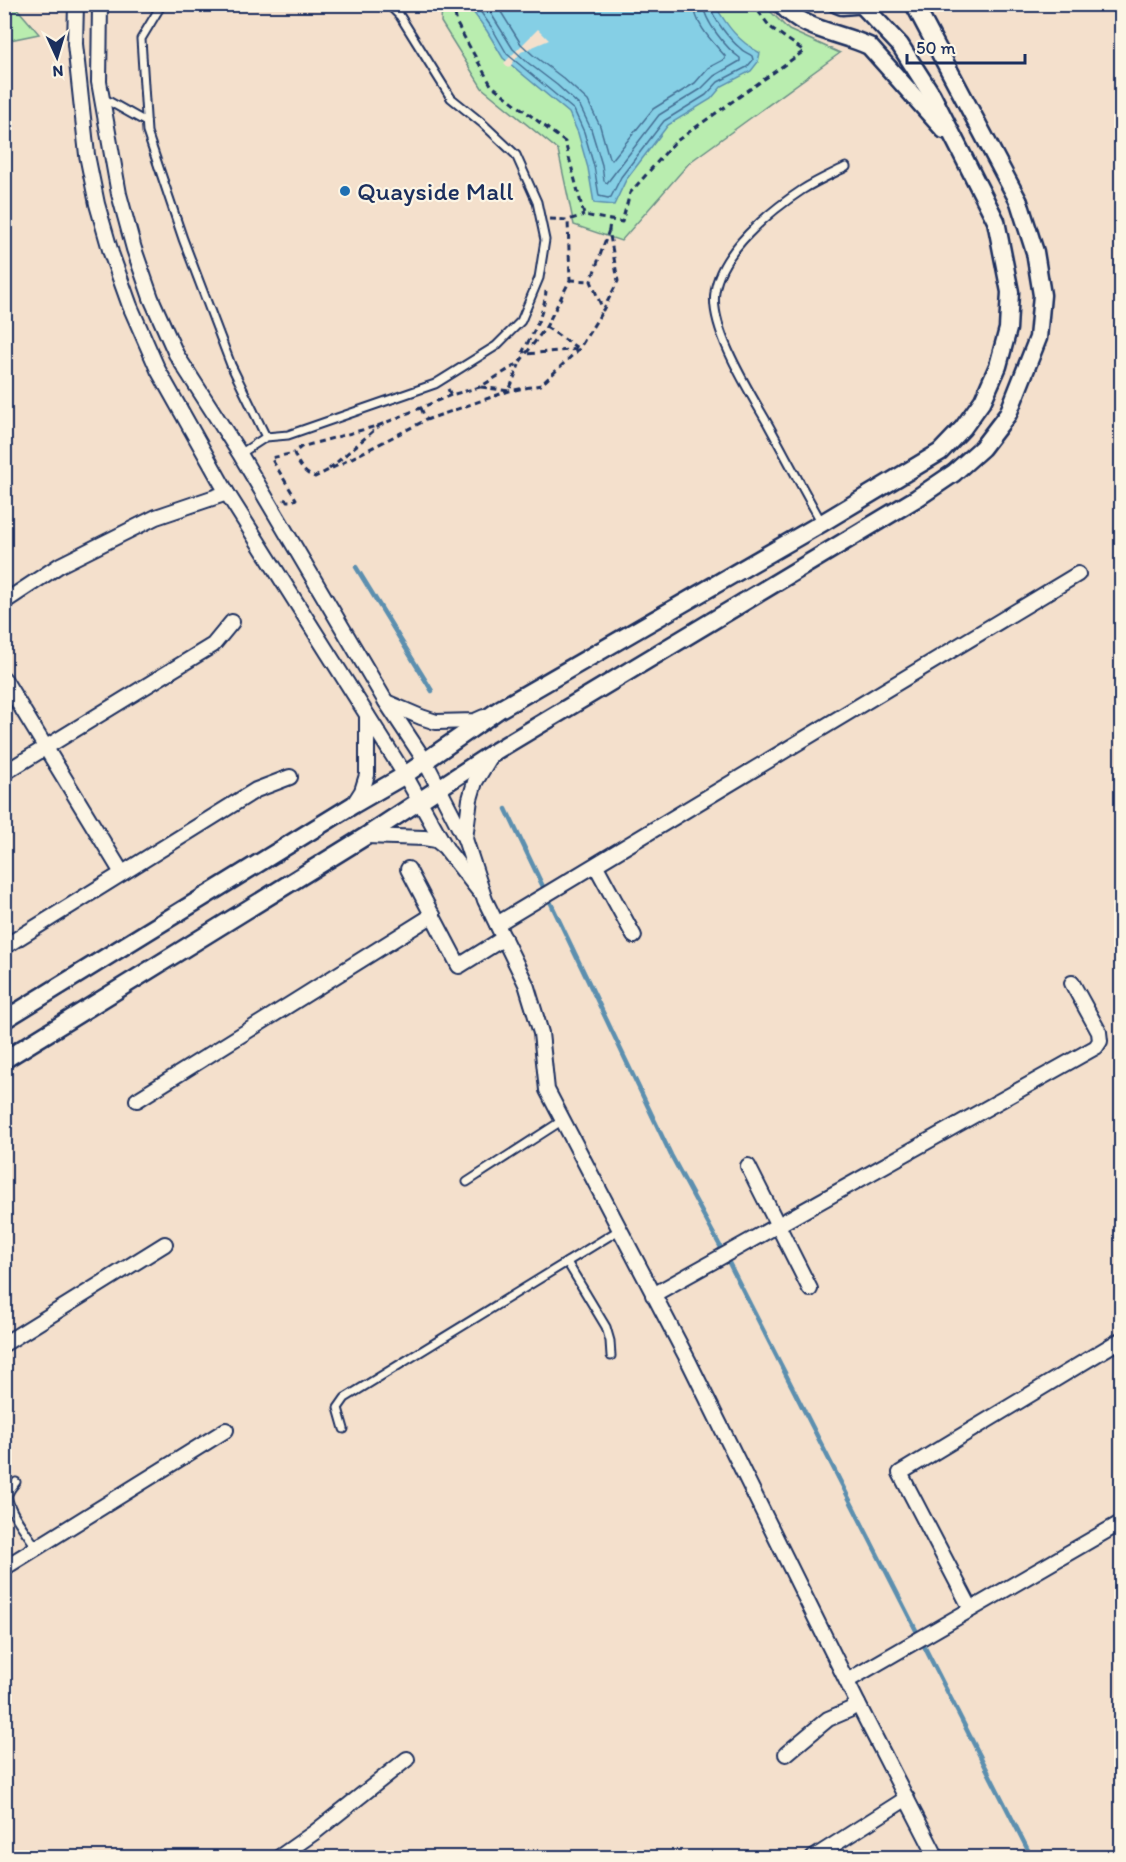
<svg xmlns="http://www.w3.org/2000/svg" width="1126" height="1862" font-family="Itim,sans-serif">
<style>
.green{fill:#b9edaf;stroke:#6a8e86;stroke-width:1.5}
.water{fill:#85cfe5;stroke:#5b8faf;stroke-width:1.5}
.pier{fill:#f4e0cc}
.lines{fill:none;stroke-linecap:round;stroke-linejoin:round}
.shore{stroke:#456f94;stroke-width:1.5}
.stream{stroke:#5b8faf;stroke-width:4.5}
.service-casing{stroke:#1b2f5e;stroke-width:11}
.minor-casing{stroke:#1b2f5e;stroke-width:18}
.tertiary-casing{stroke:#1b2f5e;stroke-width:21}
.path{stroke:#1b2f5e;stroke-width:3;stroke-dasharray:6 4.5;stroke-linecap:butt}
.service{stroke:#fcf5e5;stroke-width:7}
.minor{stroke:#fcf5e5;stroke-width:14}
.tertiary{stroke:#fcf5e5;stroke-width:16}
.poi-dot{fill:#1f6fb2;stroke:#fcf5e5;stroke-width:2}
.labels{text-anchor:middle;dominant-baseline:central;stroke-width:4.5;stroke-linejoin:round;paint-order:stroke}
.poi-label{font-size:26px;fill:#1b2f5e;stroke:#fcf5e5;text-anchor:start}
</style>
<rect width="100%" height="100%" fill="#f4e0cc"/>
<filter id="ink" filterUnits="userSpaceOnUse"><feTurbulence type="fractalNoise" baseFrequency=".0167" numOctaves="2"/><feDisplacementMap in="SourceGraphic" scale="12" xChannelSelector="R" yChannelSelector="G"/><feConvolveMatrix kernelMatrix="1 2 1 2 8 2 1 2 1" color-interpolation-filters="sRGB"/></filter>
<g filter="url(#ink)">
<g class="green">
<path d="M5,4L14,5L39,34L5,41Z"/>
<path d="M442,5H764L789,30L840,53L690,162L621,241L574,225L558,150L482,88L441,22Z"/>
</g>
<path class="water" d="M468,5H715C727,26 738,41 760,53L758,62L751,71L722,86L711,99L668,125L626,180L614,205L594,203L588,168L578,133L569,113L503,58L487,31Z"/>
<path class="pier" d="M538,29L549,40L521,52L509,68L504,63Z"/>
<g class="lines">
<g class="shore">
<path d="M475,4L492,28L507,54L574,110L584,132L594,166L599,196L608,198L611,197L621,177L664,121L706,95L718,82L747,67L753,60L752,56C748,53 743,52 740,48C730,40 712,18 710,4"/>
<path d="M485,4L513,49L527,62L557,85L580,106L591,129L602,165L604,181L607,183L659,115L701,89L714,76L740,61V58C727,49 704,21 703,4"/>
<path d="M496,4L521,44L533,55L563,78L588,101L600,126L609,158L612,160L653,109L695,83L708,68L725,59V56C712,41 695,25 694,4"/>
</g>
<g class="stream">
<path d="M356,567L432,691"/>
<path d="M506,809L671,1155L726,1257L1032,1858"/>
</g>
<g class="service-casing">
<g id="service">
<path d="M162,4L141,39L147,132L183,239L231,365L266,437"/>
<path d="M103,98L146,122"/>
<path d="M240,454L266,437L288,435L435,384L496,346L521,321L539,278L545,240L537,202L516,155L482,123L451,98L400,16L388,4"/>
<path d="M822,523C804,491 787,459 769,426C751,394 709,329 715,292C720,252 770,211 802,190C816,181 832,174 846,167"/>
<path d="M467,1182L563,1120"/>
<path d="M567,1262L606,1327L610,1341L611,1356"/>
<path d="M344,1429L338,1408L345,1398L619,1230"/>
<path d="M16,1482C13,1486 9,1490 8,1495C6,1508 29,1536 37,1548"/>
</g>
</g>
<g class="minor-casing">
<g id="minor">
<path d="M76,4L75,44L87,155L97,204L111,253L130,306L158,370L227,493L405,775L447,850L479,891"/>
<path d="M100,4L99,82L119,194L134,249L151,298L176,354L240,454L386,702L425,761L465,839L485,900L526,984L541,1033L547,1090L689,1362L858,1704L937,1858"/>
<path d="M4,602L60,565L156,517L227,493"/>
<path d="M4,679L122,873"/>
<path d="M386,702L421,717L436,722L475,721L484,717"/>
<path d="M4,773L213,645L232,622"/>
<path d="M353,805L362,791L367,775V715"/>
<path d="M366,836L424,838L436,840L446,848"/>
<path d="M465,839L470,799L475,782L492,754"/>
<path d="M596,866L634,936"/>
<path d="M408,869L459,966L504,938"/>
<path d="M497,924L1078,574"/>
<path d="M4,947L256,790L290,777"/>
<path d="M137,1100L433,915"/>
<path d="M748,1166L810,1289"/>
<path d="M653,1295L1096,1047L1100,1041L1099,1032L1072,983"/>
<path d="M4,1344L165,1244"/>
<path d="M4,1568L226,1430"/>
<path d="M971,1609L900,1473L1122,1339"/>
<path d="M847,1681L1122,1522"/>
<path d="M786,1754L828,1719L849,1710L858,1704"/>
<path d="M278,1858L315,1832L407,1759"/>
<path d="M813,1858L907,1798"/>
</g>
</g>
<g class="tertiary-casing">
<g id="tertiary">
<path d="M781,4C804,31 839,32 869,46L944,130"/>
<path d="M837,4L842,6L866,4"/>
<path d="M4,1020L353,805L405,775L500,709L822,523L940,452L963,428L983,400L998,366L1008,329L1010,292L996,221L932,95L900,45L863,6"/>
<path d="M4,1060L366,836L494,752L917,498L954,473L982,448L1008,414L1038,338L1042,295L1035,252L1019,202L914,4"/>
</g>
</g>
<g class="path">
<path d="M453,4L457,24L491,85L565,142L584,215L622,222L630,193L675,142L804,51L770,27L753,4"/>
<path d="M550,219L568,220L584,215"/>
<path d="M609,230L591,281L603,310L618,281L609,230L610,221"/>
<path d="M570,280L591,281"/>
<path d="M546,327L579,349L526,354L523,351C534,332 544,313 546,291"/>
<path d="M481,387L509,391L519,365"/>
<path d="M448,389L451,395L480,387L519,363L546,327L570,280L568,220"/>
<path d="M451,395L380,425L301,447L294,453C298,464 304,474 315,477L426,420L509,391L541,385L579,349L603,310"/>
<path d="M421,408L426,420"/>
<path d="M329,469L379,426"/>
<path d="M284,499L287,501H293L296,499L271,458L294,453"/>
</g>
<use href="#service" class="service"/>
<use href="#minor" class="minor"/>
<use href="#tertiary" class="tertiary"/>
</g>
</g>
<circle class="poi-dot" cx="345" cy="191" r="6"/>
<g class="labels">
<g class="poi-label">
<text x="357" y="191">Quayside Mall</text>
</g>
</g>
<rect width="1126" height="1862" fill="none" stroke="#fcf5e5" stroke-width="24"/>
<rect x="12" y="12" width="1102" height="1838" fill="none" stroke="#1b2f5e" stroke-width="2" filter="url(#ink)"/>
<g transform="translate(57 57) rotate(176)" stroke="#fcf5e5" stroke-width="4.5" paint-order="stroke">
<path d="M0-4.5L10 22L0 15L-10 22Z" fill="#1b2f5e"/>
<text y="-9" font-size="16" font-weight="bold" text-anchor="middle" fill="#1b2f5e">N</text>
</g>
<path d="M907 54v9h118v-9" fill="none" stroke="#1b2f5e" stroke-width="3"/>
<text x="916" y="54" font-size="18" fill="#1b2f5e" stroke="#fcf5e5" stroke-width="4.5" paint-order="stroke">50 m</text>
</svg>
